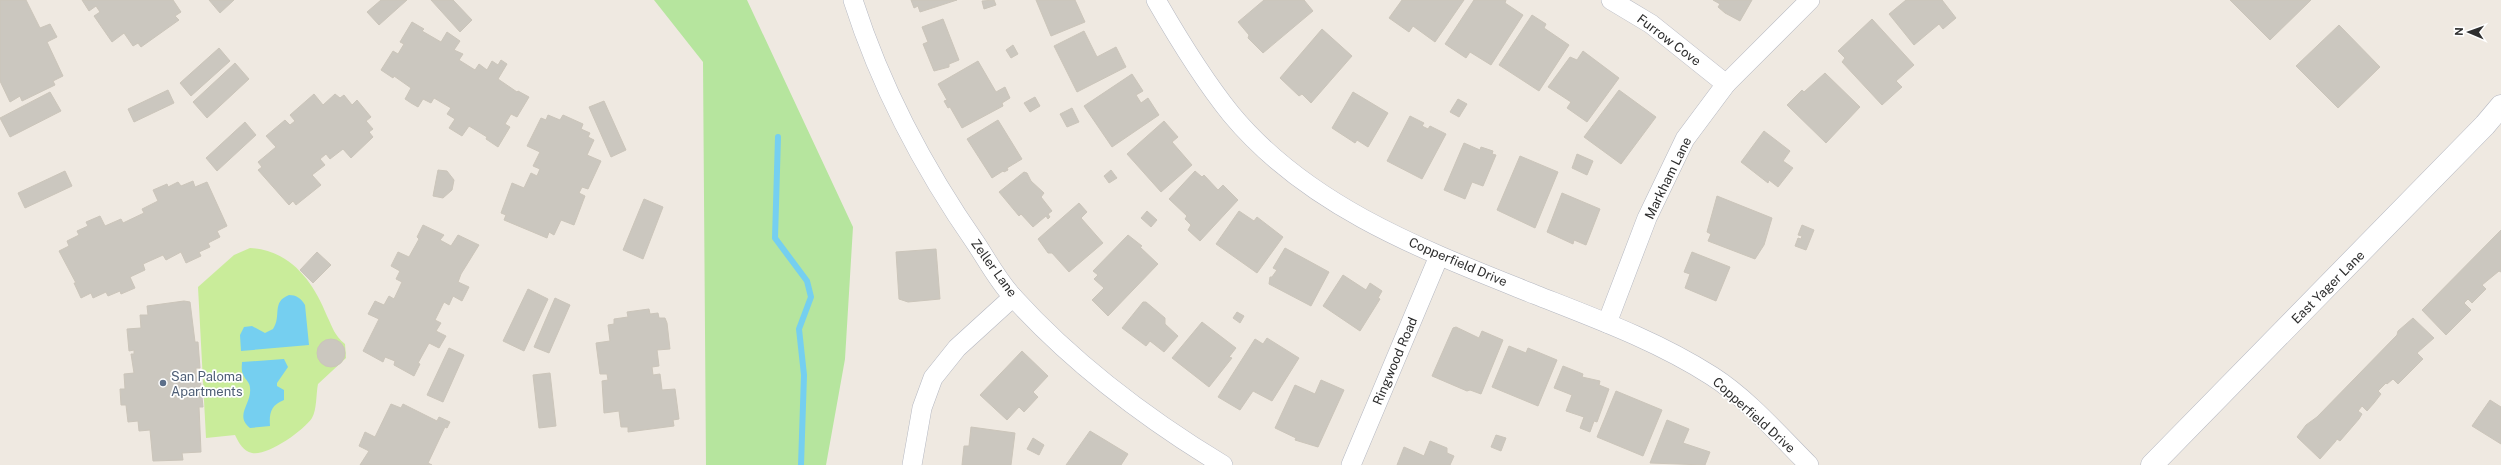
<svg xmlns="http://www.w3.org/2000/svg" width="2501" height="465" font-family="'Public Sans',sans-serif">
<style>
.green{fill:#b6e59e}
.pitch{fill:#c9ec9a}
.water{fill:#75cff0}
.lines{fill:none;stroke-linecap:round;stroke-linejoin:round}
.stream{stroke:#75cff0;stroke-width:6}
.building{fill:#cbc7bf;stroke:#cbc5ba}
.street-casing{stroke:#b4b7c1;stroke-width:20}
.secondary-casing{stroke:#b4b7c1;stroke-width:23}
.street{stroke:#fff;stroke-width:19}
.secondary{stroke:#fff;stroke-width:22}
.service-dot{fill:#5c6f8a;stroke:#fff;stroke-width:1.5}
.labels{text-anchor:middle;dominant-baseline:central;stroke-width:3.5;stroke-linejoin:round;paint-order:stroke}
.street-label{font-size:13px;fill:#2e2e2e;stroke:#fff}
.service-label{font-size:13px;fill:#4e5e75;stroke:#fff;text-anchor:start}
</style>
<rect width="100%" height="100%" fill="#efe9e1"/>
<path class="green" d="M654,0H747L853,227L845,359L826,465H706L703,62Z"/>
<path class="pitch" d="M250,248C290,250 313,281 327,316C333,328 334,335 345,344L346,358L318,384C316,393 317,410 312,418C303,431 268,456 252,453C243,451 239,443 235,435L206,438L198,287L234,255Z"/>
<g class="water">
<path d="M289,295C296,295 301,298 305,305L309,345L241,351L240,335L244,327L252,326L265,333L273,329C282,316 271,302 289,295Z"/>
<path d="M284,359L288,367L277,383V386L284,390V400C271,405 269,413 270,426L250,428C234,415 252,404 250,388C250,382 245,380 243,374C241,371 242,365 242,362Z"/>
</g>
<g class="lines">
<path class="stream" d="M778,137L775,238L807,281L811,297L799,329L804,375L801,465"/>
</g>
<g class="building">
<path d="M0,0H26L40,28L50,24L57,37L47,42L63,76L53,81L55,85L22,101L20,96L10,102L0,81Z"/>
<path d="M82,0H173L181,12L175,16L179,20L141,47L138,43L133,46L124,33L112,42L94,16L100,12L96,6L89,11Z"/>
<path d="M209,0H234L220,13Z"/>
<path d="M381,0H407L379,25L367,12Z"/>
<path d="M431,0H453L472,20L460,32Z"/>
<path d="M911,0H957L920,12L918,6L914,8Z"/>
<path d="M994,0L996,5L984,9L982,1Z"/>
<path d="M1036,0H1075L1085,22L1051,36Z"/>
<path d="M1264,0H1304L1313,11L1263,53L1248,38L1249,35L1238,22Z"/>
<path d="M1402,0H1464L1435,42L1413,26L1409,32L1389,18Z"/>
<path d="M1474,0H1506L1505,3L1523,15L1491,65L1470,52L1466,58L1445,44Z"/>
<path d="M1713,0H1752L1740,21L1725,13L1718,7L1720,4Z"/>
<path d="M1906,0H1942L1956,18L1943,29L1939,24L1914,45L1889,14Z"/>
<path d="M2230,0H2311L2270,40Z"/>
<path d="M1532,15L1546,24L1544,28L1569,45L1539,91L1499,65Z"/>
<path d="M943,19L959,60L949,64V67L934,71L923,44L928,42L922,27Z"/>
<path d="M1872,19L1914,65L1896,81L1902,87L1882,105L1842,62L1845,58L1838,51Z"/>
<path d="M412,22L424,29L422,31L441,42L447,32L460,41L454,50L463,54L459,60L475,70L479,64L487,70L492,61L498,65L501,60L507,64L498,79L517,92L518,91L529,97L517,117L511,114L505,124L510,127L498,147L486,139L487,137L469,126L462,136L449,128L455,119L447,114L451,108L434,98L431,103L423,99L418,107L411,103L405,99L411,88L394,76L393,78L381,70L393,51L398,54L404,44L400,42Z"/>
<path d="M2339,25L2380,67L2338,108L2296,66Z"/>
<path d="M1322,29L1352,56L1311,103L1302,94L1299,96L1280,78Z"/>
<path d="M1084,31L1097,57L1116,47L1126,67L1077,92L1054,46Z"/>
<path d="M1013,45L1018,54L1011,58L1006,50Z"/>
<path d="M219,48L230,61L191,96L180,83Z"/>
<path d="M1583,51L1619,78L1587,122L1567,108L1571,102L1548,87L1570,57L1577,60Z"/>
<path d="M978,61L996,92L1005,87L1010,98L1002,103L1003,106L962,128L950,107L948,108L944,101L947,100L938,84Z"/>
<path d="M235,63L249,79L207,118L193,102Z"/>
<path d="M1825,73L1860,107L1826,143L1787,105L1802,90L1804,92Z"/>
<path d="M1132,74L1143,91L1136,95L1141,103L1148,98L1159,115L1112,147L1084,106Z"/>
<path d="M168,90L174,103L134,122L128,109Z"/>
<path d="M1619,90L1656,117L1621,164L1584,137Z"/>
<path d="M50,92L61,111L10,137L0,118Z"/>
<path d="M1353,92L1388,113L1368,147L1357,140L1355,143L1332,128Z"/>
<path d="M314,94L323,105L335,94L340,98L344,95L352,105L357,100L371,117L366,121L373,129L369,132L373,137L351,158L343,149L330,159L326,154L320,159L325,165L312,175L321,185L296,205L293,201L289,205L258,170L262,167L258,162L276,147L266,136L285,120L290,125L295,121L290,115Z"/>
<path d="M1035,97L1040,106L1030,112L1024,103Z"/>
<path d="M1458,99L1467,104L1459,117L1450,112Z"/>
<path d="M604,101L626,150L611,157L589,107Z"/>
<path d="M1072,108L1079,122L1067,127L1060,114Z"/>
<path d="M548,115L560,120L563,115L583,124L581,129L590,133L588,137L594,140L587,155L601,161L588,189L582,187L579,193L585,196L574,225L561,220L554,235L549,232L547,238L504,220L506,215L501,213L512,183L524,188L531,173L537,176L540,169L533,166L540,152L527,146L541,118L546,120Z"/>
<path d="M1410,116L1424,123L1422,126L1428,129L1430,126L1446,134L1422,179L1387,161Z"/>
<path d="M998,120L1022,159L1007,168L1008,170L1004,172L1003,171L992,178L967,139Z"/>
<path d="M1164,121L1178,137L1172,142L1192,165L1161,192L1127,154Z"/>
<path d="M245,122L256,135L217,171L206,158Z"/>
<path d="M1764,131L1790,151L1783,161L1793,168L1778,187L1769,180L1768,183L1741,162Z"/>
<path d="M1464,143L1480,150L1481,147L1493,151L1492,154L1496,155L1483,186L1472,182L1465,199L1444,190Z"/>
<path d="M1577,154L1593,161L1587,175L1572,168Z"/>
<path d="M1520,156L1558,172L1535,228L1497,210Z"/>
<path d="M438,170L447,171L454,180L452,190L443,198L433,196Z"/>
<path d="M1111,170L1117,178L1109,183L1104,176Z"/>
<path d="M65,171L72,186L25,208L18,193Z"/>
<path d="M1195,171L1202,177L1204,175L1218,190L1223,185L1238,200L1200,241L1188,230L1191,225L1185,219L1187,216L1169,199Z"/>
<path d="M1024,172L1027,173L1031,181L1044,193L1041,197L1052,211L1048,214L1050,217L1048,219L1046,216L1033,227L1021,214L1019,216L999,192Z"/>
<path d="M193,181L195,187L207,182L227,226L217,231L220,237L208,243L210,247L199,252L201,256L186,263L181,252L166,260L163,255L143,264L145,270L130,277L135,288L121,294L120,291L108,296L106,292L93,298L91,293L81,298L74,283H76L59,251L69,246L67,241L79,235L77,231L88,226L86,222L100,216L105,226L121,219L123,223L144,213L142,209L158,201L153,190L167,184L168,187L178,182L181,186Z"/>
<path d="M1562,193L1600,209L1586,245L1574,240L1573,244L1547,232Z"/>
<path d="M1717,196L1772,218L1764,245L1755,259L1708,241L1711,234L1707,232Z"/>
<path d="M644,199L663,207L643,259L623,250Z"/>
<path d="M1079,203L1087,212L1081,218L1103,243L1069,272L1052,253H1048L1038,239Z"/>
<path d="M1147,211L1157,220L1151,227L1141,218Z"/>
<path d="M1239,211L1254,221L1257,217L1283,237L1257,273L1216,244Z"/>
<path d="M423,225L444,235L440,240L451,246L458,235L479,245L461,274L458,282L469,287L462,301L453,296L449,305L444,302L435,320L441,323L436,331L446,336L439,348L429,343L418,363L420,364L414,376L394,365L395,361L385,357L383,362L363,351L379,319L368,314L375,301L384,305L389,296L394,299L402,282L396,279L400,271L391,266L398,252L409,257L419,239L417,237Z"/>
<path d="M1802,225L1814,230L1806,250L1795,246L1798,238L1801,239L1802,236L1798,235Z"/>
<path d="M2501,230V272L2499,271L2482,285L2486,289L2472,303L2468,299L2464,303L2471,310L2446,335L2422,310Z"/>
<path d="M1128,235L1142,246L1140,247L1158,264L1108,316L1092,300L1104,288L1094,279L1098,275L1093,271Z"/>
<path d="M1285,248L1329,272L1311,306L1269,284L1270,277H1272L1277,270L1273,268Z"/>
<path d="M936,249L940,299L908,302L899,299L896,252Z"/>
<path d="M317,252L331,265L313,283L300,270Z"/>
<path d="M1692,252L1730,267L1716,301L1685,288L1690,274L1684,272Z"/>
<path d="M1343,275L1366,290L1370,283L1382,291L1378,298L1380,299L1360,331L1323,306Z"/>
<path d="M528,289L548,299L524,351L503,341Z"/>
<path d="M555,298L570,305L549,353L534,347Z"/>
<path d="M184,301L190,302L195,342H198L200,368H196V377H200L203,407H199L201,452L182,453L183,460L153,461L150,430L139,431L138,421L128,422L126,405H121L120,389H125L124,374L134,373L131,354H134V350L129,351L127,329L141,328L140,315H148L147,306Z"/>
<path d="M1143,302H1146L1165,318V324L1178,336L1164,352L1150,341L1146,346L1122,328Z"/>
<path d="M649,309L650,314L658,313L659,318H665L667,323L670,349L657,350L659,366L652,367L653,375L660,374L662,390L675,389L679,419L673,420L674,426L628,432V427H621L619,411L604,413L602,381L608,380L607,374H600L596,343L610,341L608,325L614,324V319L628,317L627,312Z"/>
<path d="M1237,312L1244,316L1240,323L1233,318Z"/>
<path d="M2413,318L2434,338L2417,353L2423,359L2398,384L2393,379L2387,384L2386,383L2378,391L2381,394L2374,403L2367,411L2362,406L2358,411L2362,414L2359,419L2340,441L2337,439L2335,442L2320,459L2297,437L2306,425L2317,417L2397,335L2398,331Z"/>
<path d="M1202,322L1236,348L1229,357L1232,358L1209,387L1172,358Z"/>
<path d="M1456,327L1479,338L1482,331L1503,340L1481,394L1470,390L1467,391L1432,376L1453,328Z"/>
<path d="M1267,338L1299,358L1272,401L1253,391L1240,410L1218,397L1255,339L1263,344Z"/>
<circle cx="331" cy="353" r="14"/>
<path d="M1509,346L1526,353L1528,348L1557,360L1538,406L1492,387Z"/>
<path d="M449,348L464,355L443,402L427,395Z"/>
<path d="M1022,351L1048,376L1033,392L1038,397L1024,412L1019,407L1007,420L980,395Z"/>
<path d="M1563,366L1583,374L1582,377L1600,381L1599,385L1609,389L1597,422L1594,421L1590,432L1580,428L1584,417L1566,411L1572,395L1554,388Z"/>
<path d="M550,373L556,426L539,428L533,375Z"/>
<path d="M1321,380L1344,390L1318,447L1295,440L1296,438L1275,428L1295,385L1315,394Z"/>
<path d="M1616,391L1662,410L1643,456L1597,437Z"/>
<path d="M2490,400L2501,407V444L2472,426Z"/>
<path d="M391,404L401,408L403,404L437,421L439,417L450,422L447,428L445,427L428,463L432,465H360L369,451L359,446L365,432L375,437Z"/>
<path d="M1667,420L1689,429L1683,443L1710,452L1705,465L1650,463Z"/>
<path d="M971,427L1015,433L1011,465H962L964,446H969Z"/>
<path d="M1090,431L1128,454L1121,465H1066Z"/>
<path d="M1496,435L1506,438L1501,451L1491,447Z"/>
<path d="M1033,438L1044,445L1039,455L1027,449Z"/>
<path d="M1430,441L1447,448V453L1454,456L1450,465H1397L1404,447L1424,456Z"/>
</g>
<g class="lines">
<g class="street-casing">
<g id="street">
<path d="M853,0C881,88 924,169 977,245C988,262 999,282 1013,297C1073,363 1147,419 1223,465"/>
<path d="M1156,0C1179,40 1202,78 1231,114C1309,208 1426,251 1536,295C1597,319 1657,341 1712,376C1748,399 1779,435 1809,465"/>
<path d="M1611,0L1651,24L1726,84"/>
<path d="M1607,323L1647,218L1685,139L1726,84L1810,0"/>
<path d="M912,465L922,408L933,378L957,348L1013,297"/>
<path d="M1351,465L1439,256"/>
</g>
</g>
<g class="secondary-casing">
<path id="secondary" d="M2152,465L2485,125L2501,106"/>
</g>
<use href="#street" class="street"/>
<use href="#secondary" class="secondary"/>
</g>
<circle class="service-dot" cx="163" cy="383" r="4"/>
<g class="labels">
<g class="street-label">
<text transform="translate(1669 40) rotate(37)">Furrow Cove</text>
<text transform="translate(1668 178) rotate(-64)">Markham Lane</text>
<text transform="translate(1458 262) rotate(23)">Copperfield Drive</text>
<text transform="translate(994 268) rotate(54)">Zeller Lane</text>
<text transform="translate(2328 287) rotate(-45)">East Yager Lane</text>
<text transform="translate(1395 361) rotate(-67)">Ringwood Road</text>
<text transform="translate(1754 415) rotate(42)">Copperfield Drive</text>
</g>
<g class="service-label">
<text x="171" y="376">San Paloma<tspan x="171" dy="15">Apartments</tspan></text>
</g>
</g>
<g transform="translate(2469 32) rotate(272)" stroke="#ffffff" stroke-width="3" paint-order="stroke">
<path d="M0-3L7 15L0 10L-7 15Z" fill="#2e2e2e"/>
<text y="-6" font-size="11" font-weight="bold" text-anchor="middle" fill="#2e2e2e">N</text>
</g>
</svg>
